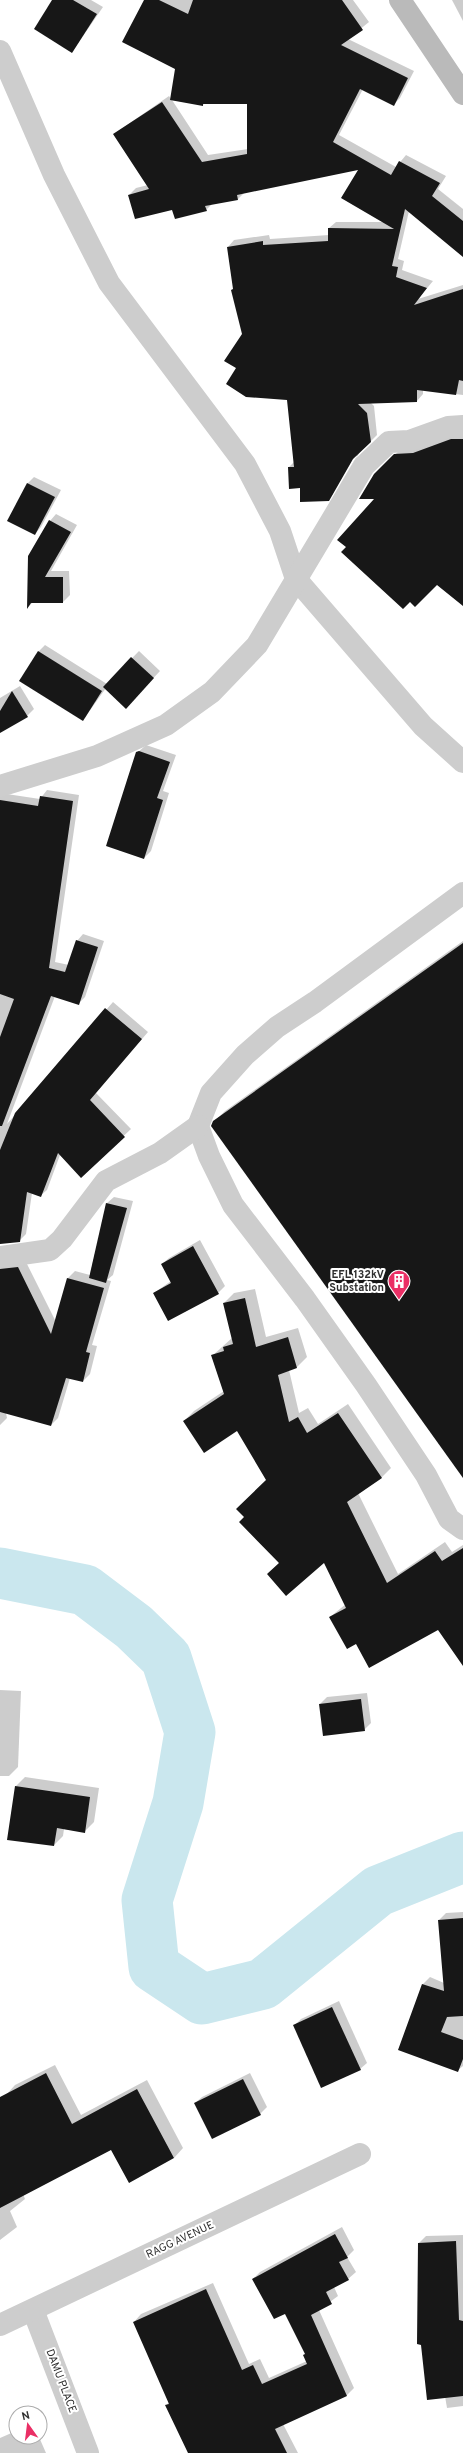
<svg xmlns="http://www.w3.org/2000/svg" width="463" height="2453" font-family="Overpass,sans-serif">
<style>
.shadow{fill:#0003;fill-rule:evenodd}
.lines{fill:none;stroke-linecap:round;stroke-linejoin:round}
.river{stroke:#cae7ee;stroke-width:51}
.building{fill:#171717}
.minor{stroke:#cdcdcd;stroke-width:22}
.secondary{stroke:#bababa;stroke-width:22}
.labels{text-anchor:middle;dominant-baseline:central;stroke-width:4;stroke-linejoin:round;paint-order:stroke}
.poi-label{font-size:11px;font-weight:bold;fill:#303030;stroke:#fff;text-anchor:end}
.street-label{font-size:11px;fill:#303030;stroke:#fff}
</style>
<rect width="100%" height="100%" fill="#fff"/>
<g class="shadow">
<path d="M54,0H91L103,7L72,52Z"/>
<path d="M145,0H353L369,22L348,39L414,71L400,98L394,104L363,89L339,135L396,167L406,155L446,176L438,189L463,209V246L409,211L398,259L404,261L402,270L433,281L418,299L463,285V395L423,390V394L417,401L370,402L374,406L377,435L360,452L334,494L357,456L355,455L331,494H333L328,500L301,487L289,467L294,462L288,399L238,368L243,334L228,247L234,240L269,235L270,239L329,235V228L336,222H385L360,169L245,192L238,199L213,203L206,210L173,209L129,195L136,188L148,185L114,134L169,96L171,99L177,68ZM172,100L203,105L205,103H248V149L208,155Z"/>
<path d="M452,0H463V21Z"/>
<path d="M463,433V605L437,584L347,547L377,498L375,474L402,448Z"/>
<path d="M34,477L61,490L41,527L35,534L27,484Z"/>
<path d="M56,514L77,525L51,571H69L70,595L63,602H33L28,607L50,521Z"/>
<path d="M45,645L107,684L139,651L160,671L132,701L106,688L83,720L38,652Z"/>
<path d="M20,686L34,709L27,716L0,732V698Z"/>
<path d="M146,745L176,755L163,791L169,793L151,851L144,858L137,753Z"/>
<path d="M47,790L79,795L55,962L69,965L77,941L83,934L104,941L85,997L79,1003L55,996L7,1124L113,1002L148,1032L96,1093L131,1129L81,1176L60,1155L47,1190L40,1196L32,1193L26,1234L19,1241H0V793L40,799Z"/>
<path d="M463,941V1476L214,1122L225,1111Z"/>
<path d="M114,1197L133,1201L113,1275L107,1280L111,1281L92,1345L97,1346L90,1374L83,1381L70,1378L58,1418L51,1425L6,1413L7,1418L0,1425V1259L25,1260L56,1322L68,1278L75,1271L90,1275L107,1203Z"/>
<path d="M200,1240L225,1286L218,1293H154L171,1281L162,1264L169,1258Z"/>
<path d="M255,1289L266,1337L298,1328L307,1357L297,1367L289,1370L299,1413L308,1408L318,1424L348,1404L391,1468L381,1478L358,1493L398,1574L445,1542L452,1552L463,1545V1637L438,1629L356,1643L330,1617L346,1604L324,1561L268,1574L279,1563L245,1517L267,1480L237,1430L184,1421L194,1411L224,1391L212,1356L232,1338L224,1303L234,1293Z"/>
<path d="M0,1690L21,1691L18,1767L9,1776H0Z"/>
<path d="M367,1693L371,1723L364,1730L320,1704L327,1697Z"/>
<path d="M25,1777L99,1788L94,1822L84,1832L64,1829L63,1836L54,1845L16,1786Z"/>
<path d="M463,1912V2066L458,2070L399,2049L423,1984L430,1977L444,1983L439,1920L446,1913Z"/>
<path d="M339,2001L367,2063L360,2069L294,2026L301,2019Z"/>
<path d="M55,2065L81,2115L147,2080L183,2148L174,2158L112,2149L23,2194L25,2199L10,2211L17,2227L0,2240V2139L6,2095L15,2085Z"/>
<path d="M250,2073L267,2107L260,2114L195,2103L202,2097Z"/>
<path d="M342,2227L354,2250L347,2257L356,2272L348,2279L334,2287L338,2296L319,2310L354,2388L347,2395L283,2424L298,2453H189L166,2406L169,2402L134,2322L141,2314L213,2283L249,2364L260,2359L269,2378L307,2361L306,2354L285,2312L253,2279L260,2272Z"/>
<path d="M463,2235V2406L447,2408L419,2243L426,2236Z"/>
<path d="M16,2431V2437H39L46,2453H0V2438Z"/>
</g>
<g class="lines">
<path class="river" d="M0,1573L85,1590L134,1627L166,1658L190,1732L178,1803L147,1900L154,1967L202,1999L263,1984L378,1891L463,1857"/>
</g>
<g class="building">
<path d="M52,0H73L97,14L72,53L34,29Z"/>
<path d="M144,0H159L188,14L193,0H342L363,30L341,45L408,78L394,106L360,89L333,142L391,175L399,161L440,183L432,196L463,221V257L405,209L392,266L398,267L396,277L427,288L414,305L463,289V381L459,380L456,395L417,390V402L358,404L367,413L371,442L353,459L329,501L300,502V488L289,489L288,467H294L287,400L246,397L226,384L236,368L224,361L242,334L231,290L233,289L227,247L263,241V245L328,241V228L394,229L341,198L358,170L237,195L238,200L205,206L207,211L175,219L172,210L135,219L128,195L149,189L113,134L162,102L202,162L247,154V104H203V106L170,100L175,69L122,42Z"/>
<path d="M451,439H463V606L437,585L415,607L410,602L403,609L341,552L346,547L337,540L374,499H359L374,474L394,454L413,453Z"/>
<path d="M27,483L55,497L35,535L7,521Z"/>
<path d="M49,520L71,532L45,577H63V603H31L27,609L28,556Z"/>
<path d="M38,651L102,691L83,721L19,681Z"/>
<path d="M131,657L154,678L126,709L103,687Z"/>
<path d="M12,691L28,717L0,733V711Z"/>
<path d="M139,751L170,762L157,798L163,800L144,859L106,846L127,780L136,752Z"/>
<path d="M40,796L73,801L49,968L65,972L76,940L98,947L79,1005L51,996L2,1126H0V1037L14,999L0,994V800L38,806Z"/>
<path d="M463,943V1478L211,1126L213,1121Z"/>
<path d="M105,1008L142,1039L90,1100L125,1137L81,1178L58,1153L41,1197L27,1192L20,1242L0,1244V1150L15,1113Z"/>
<path d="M106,1203L127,1208L106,1283L89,1278Z"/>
<path d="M193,1246L219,1294L168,1321L153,1293L171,1283L161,1264Z"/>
<path d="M18,1267L51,1334L67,1278L104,1288L86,1352L90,1353L83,1382L66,1378L51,1426L0,1412V1269Z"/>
<path d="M245,1298L256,1347L288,1337L297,1368L278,1375L289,1422L298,1417L307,1433L338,1413L382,1478L347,1502L387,1583L435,1551L442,1561L463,1548V1666L438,1630L369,1668L356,1644L347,1649L329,1617L346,1608L324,1563L286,1596L267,1574L279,1563L239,1522L244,1517L236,1509L266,1480L237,1431L204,1453L183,1421L224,1394L211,1355L224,1351L223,1347L233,1344L223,1303Z"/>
<path d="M361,1699L365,1731L323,1736L319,1704Z"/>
<path d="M15,1786L90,1797L85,1833L57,1828L54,1846L7,1840Z"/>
<path d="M463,1918V2016L447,2017L441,2032L463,2040V2059L458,2072L398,2050L422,1984L444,1991L438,1920Z"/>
<path d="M332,2007L361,2070L321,2088L293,2025Z"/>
<path d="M46,2073L72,2124L137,2089L174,2158L129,2183L111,2150L0,2208V2097Z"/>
<path d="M243,2079L261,2115L212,2139L194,2103Z"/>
<path d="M335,2234L348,2258L339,2262L349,2280L326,2292L332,2304L311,2315L347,2396L275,2429L287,2453H188L165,2405L169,2404L133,2322L206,2289L242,2370L253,2365L262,2384L307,2364L303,2355L305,2354L285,2314L274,2319L252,2279Z"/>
<path d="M456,2241L459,2320L463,2321V2396L427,2400L421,2345L417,2344L418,2243Z"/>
</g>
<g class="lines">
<g class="minor">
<path d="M0,51L54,175L109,283L245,464L280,531L296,579L423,726L463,762"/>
<path d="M0,786L97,756L166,725L212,692L257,645L364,466L389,442L409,441L448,427L463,426"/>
<path d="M463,893L315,1002L277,1027L245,1055L211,1093L198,1126L209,1156L233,1205L305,1299L366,1385L426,1475L449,1519L463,1529"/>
<path d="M0,1257L50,1250L62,1239L106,1181L160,1153L198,1126"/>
<path d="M33,2310L88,2453"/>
<path d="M0,2325L360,2154"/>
</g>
<path class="secondary" d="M400,0L463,94"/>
</g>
<defs>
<g id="building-pin" transform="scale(1.15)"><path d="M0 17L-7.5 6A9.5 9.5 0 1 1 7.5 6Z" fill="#ea2f65" stroke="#fff"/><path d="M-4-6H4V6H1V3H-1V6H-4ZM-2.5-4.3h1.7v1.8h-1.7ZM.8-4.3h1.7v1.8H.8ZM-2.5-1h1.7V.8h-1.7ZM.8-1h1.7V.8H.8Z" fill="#fff"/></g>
</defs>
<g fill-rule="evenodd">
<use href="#building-pin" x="399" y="1281"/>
</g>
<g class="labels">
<g class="poi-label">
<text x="384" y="1275">EFL 132kV<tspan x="384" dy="13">Substation</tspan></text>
</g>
<g class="street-label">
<text transform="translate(180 2240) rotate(-25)">RAGG AVENUE</text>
<text transform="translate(61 2381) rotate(69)">DAMU PLACE</text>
</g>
</g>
<g transform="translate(28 2425) rotate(346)"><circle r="19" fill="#ffffff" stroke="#acacac"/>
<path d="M0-3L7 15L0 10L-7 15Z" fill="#ea2f65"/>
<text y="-6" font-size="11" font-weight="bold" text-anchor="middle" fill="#303030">N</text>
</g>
</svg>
